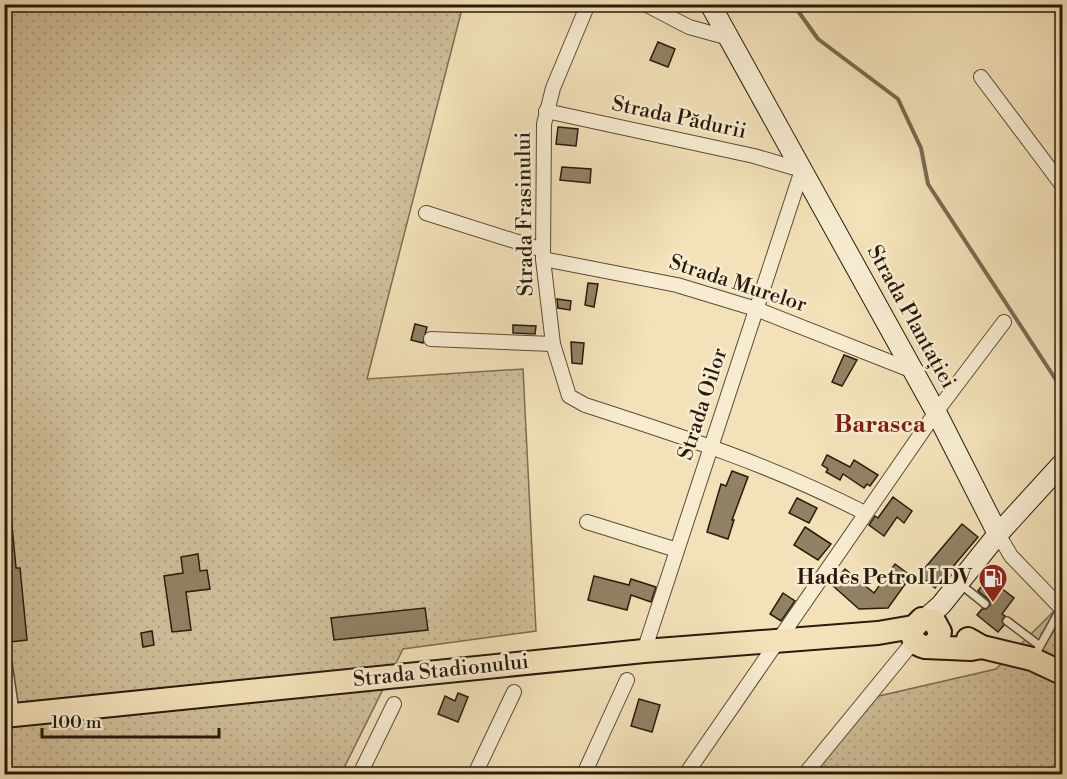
<svg xmlns="http://www.w3.org/2000/svg" width="1067" height="779" font-family="'Libre Bodoni',serif">
<style>
.park{fill:url(#park-dots);stroke:#7c6d53;stroke-width:1.5}
.lines{fill:none;stroke-linecap:round;stroke-linejoin:round}
.stream{stroke:#786a50;stroke-width:4}
.building{fill:#928265;stroke:#281b0b;stroke-width:1.5}
.service-casing{stroke:#5b4c36;stroke-width:10}
.minor-casing{stroke:#5b4c36;stroke-width:16}
.secondary-casing{stroke:#281b0b;stroke-width:22}
.primary-casing{stroke:#281b0b;stroke-width:26}
.service{stroke:#f7ecd2;stroke-width:7}
.minor{stroke:#f7ecd2;stroke-width:14}
.secondary{stroke:#f7ecd2;stroke-width:20}
.primary{stroke:#f3e1b9;stroke-width:22}
.labels{text-anchor:middle;dominant-baseline:central;stroke-width:5;stroke-linejoin:round;paint-order:stroke}
.street-label{font-size:21px;fill:#281b0b;stroke:#f7ecd2}
.poi-label{font-size:21px;font-weight:bold;fill:#281b0b;stroke:#f7ecd2;text-anchor:end}
.quarter-label{font-size:24px;font-weight:bold;fill:#7a1f14;stroke:#f7ecd2}
</style>
<defs>
<pattern id="park-dots" width="8" height="8" patternUnits="userSpaceOnUse" patternTransform="scale(1.5)"><rect width="8" height="8" fill="#d0bf9b"/><path d="M2 2h.1M6 6h.1" fill="none" stroke="#b3a484" stroke-width="1.8" stroke-linecap="round"/></pattern>
</defs>
<rect width="100%" height="100%" fill="#f3e1b9"/>
<filter id="stains"><feTurbulence type="fractalNoise" baseFrequency=".00333" numOctaves="4"/><feColorMatrix values="0 0 0 0 .2 0 0 0 0 .09 0 0 0 0 .02 0 0 0 .5 -.17"/></filter>
<radialGradient id="worn" r=".72"><stop offset=".6" stop-color="#630" stop-opacity="0"/><stop offset="1" stop-color="#630" stop-opacity=".3"/></radialGradient>
<g class="park">
<path d="M5,5H463L367,379L523,369L536,631L403,649L341,774H5Z"/>
<path d="M1062,603V774H813L866,699L996,669Z"/>
</g>
<g class="lines">
<path class="stream" d="M793,4L818,39L898,99L921,148L928,184L1062,389"/>
</g>
<g class="building">
<path d="M658,42L675,49L668,67L650,60Z"/>
<path d="M558,127L578,129L576,146L556,144Z"/>
<path d="M562,167L591,169L590,183L560,180Z"/>
<path d="M588,283L598,284L594,307L585,305Z"/>
<path d="M557,299L571,301L570,310L558,308Z"/>
<path d="M415,324L427,327L423,343L411,340Z"/>
<path d="M513,325L536,326L535,334L513,333Z"/>
<path d="M571,342L584,343L582,364L572,363Z"/>
<path d="M844,355L857,360L842,386L832,382Z"/>
<path d="M827,455L850,467L854,460L878,475L870,486L867,484L864,488L843,474L840,480L826,472L828,469L822,465Z"/>
<path d="M732,471L748,477L732,520H734L728,539L707,532L721,484L726,486Z"/>
<path d="M893,497L912,511L904,523L897,517L884,536L869,525L875,516L878,518Z"/>
<path d="M797,498L817,508L809,523L789,513Z"/>
<path d="M4,515H11L16,568H20L27,640L10,642L9,635L4,584Z"/>
<path d="M962,524L978,537L935,588L919,575Z"/>
<path d="M805,527L831,544L818,560L794,545Z"/>
<path d="M198,554L200,571L207,570L210,589L186,592L191,630L172,632L164,576L183,573L181,557Z"/>
<path d="M895,564L911,576L888,608L859,609L832,585L845,569L874,593Z"/>
<path d="M594,576L629,585L631,579L656,587L651,602L631,595L627,610L588,600Z"/>
<path d="M988,578L1014,598L1002,614L1005,616L1002,620L1004,625L998,632L977,615L982,609H986L990,605L989,600L978,591Z"/>
<path d="M783,593L795,601L781,621L770,614Z"/>
<path d="M425,608L428,630L334,640L331,618Z"/>
<path d="M152,631L154,645L143,647L141,633Z"/>
<path d="M458,693L468,697L458,722L438,714L445,696L455,701Z"/>
<path d="M639,699L660,705L652,732L631,726Z"/>
</g>
<g class="lines">
<g class="service-casing">
<g id="service">
<path d="M959,583L985,604"/>
<path d="M1007,621L1040,646"/>
<path d="M4,637L15,711"/>
<path d="M1034,657L1061,608"/>
</g>
</g>
<g class="minor-casing">
<g id="minor">
<path d="M588,4L553,88L544,124L543,259L553,344L569,396L585,405C684,437 771,465 865,513"/>
<path d="M645,4L689,27L729,38"/>
<path d="M981,77L1062,185"/>
<path d="M546,111L754,156L802,170L644,651"/>
<path d="M426,213L543,250"/>
<path d="M543,259L677,285L756,309L913,371"/>
<path d="M431,339L553,344"/>
<path d="M587,522L677,550"/>
<path d="M998,534L1011,556L1062,609"/>
<path d="M360,774L394,704"/>
<path d="M475,774L514,692"/>
<path d="M584,774L627,680"/>
<path d="M686,774L936,412L1004,322"/>
<path d="M805,774L914,641"/>
</g>
</g>
<g class="secondary-casing">
<g id="secondary">
<path d="M710,4L936,412L998,534"/>
<path d="M925,619L941,605L998,534L1062,464"/>
</g>
</g>
<g class="primary-casing">
<g id="primary">
<path d="M968,639L982,647L1032,659L1062,673"/>
<path d="M929,647L937,642L940,632L934,621L922,619L912,629C911,639 916,645 925,647L971,649L982,647"/>
<path d="M4,716L644,651L878,633L913,627"/>
</g>
</g>
<use href="#service" class="service"/>
<use href="#minor" class="minor"/>
<use href="#secondary" class="secondary"/>
<use href="#primary" class="primary"/>
</g>
<defs>
<g id="fuel-pin" transform="scale(1.5)"><path d="M0 17L-7.5 6A9.5 9.5 0 1 1 7.5 6Z" fill="#8f2418" stroke="#f7ecd2"/><path d="M-5.5-6h7V0h2V4h1.3V-2.5L3-4.5l.8-.8L6-3V5H2.5V1h-1V6h-7ZM-4.2-4.7v3.2H.2V-4.7Z" fill="#fff"/></g>
</defs>
<g fill-rule="evenodd">
<use href="#fuel-pin" x="993" y="578"/>
</g>
<g class="labels">
<g class="street-label">
<text transform="translate(679 118) rotate(12)">Strada Pădurii</text>
<text transform="translate(525 214) rotate(-91)">Strada Frasinului</text>
<text transform="translate(738 284) rotate(18)">Strada Murelor</text>
<text transform="translate(911 317) rotate(61)">Strada Plantației</text>
<text transform="translate(703 404) rotate(-72)">Strada Oilor</text>
<text transform="translate(441 671) rotate(-6)">Strada Stadionului</text>
</g>
<g class="poi-label">
<text x="972" y="578">Hades Petrol LDV</text>
</g>
<g class="quarter-label">
<text x="880" y="425">Barasca</text>
</g>
</g>
<rect width="1067" height="779" fill="none" stroke="#f3e1b9" stroke-width="24"/>
<rect x="6" y="6" width="1055" height="767" fill="none" stroke="#281b0b" stroke-width="3"/>
<rect x="12" y="12" width="1043" height="755" fill="none" stroke="#281b0b" stroke-width="1.5"/>
<path d="M42 728v9h177v-9" fill="none" stroke="#281b0b" stroke-width="3"/>
<text x="51" y="728" font-size="18" fill="#281b0b" stroke="#f7ecd2" stroke-width="4.5" paint-order="stroke">100 m</text>
<rect width="100%" height="100%" filter="url(#stains)"/>
<rect width="100%" height="100%" fill="url(#worn)"/>
</svg>
